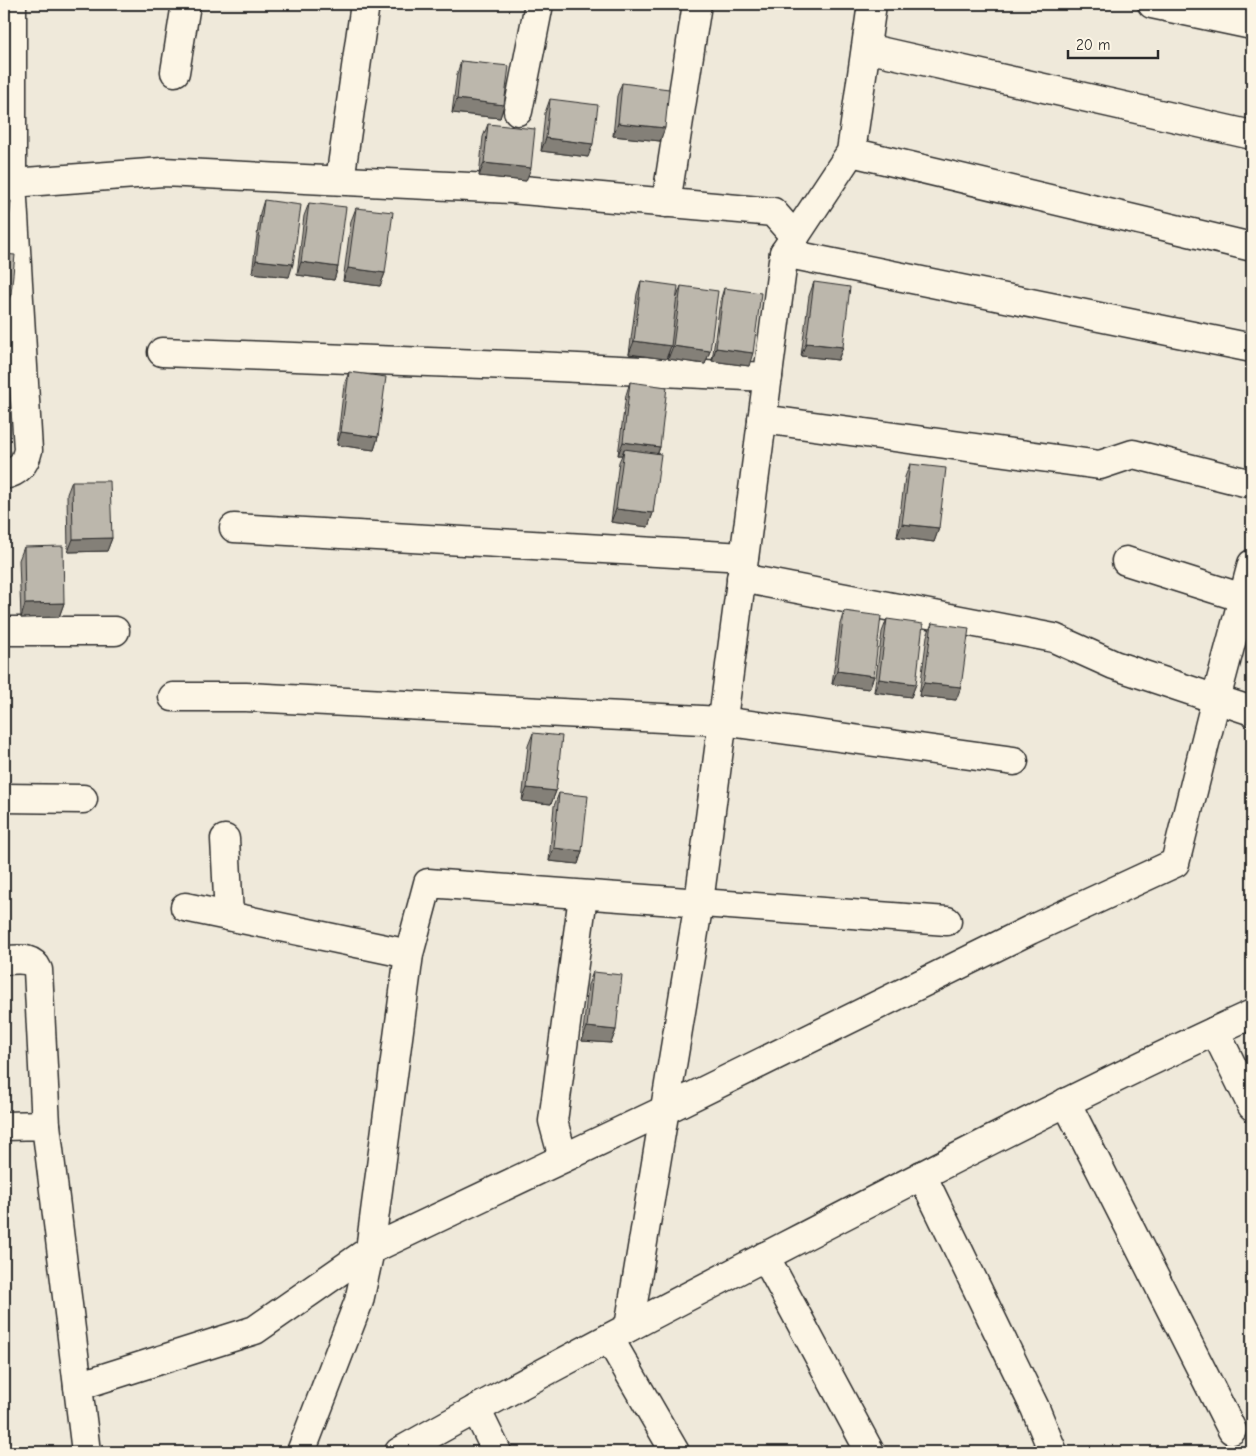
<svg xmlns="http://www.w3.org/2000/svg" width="1256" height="1456" font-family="'Comic Neue',sans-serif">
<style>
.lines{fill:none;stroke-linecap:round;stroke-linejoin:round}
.minor-casing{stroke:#2b2b2b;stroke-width:31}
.minor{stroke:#fcf5e5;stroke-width:28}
.wall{fill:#a29d94;stroke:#2b2b2b}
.shaded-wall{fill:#848078;stroke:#2b2b2b}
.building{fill:#bcb7ac;stroke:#2b2b2b}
</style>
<rect width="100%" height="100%" fill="#efe9da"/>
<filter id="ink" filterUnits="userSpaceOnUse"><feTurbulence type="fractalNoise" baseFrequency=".02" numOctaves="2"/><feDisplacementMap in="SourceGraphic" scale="10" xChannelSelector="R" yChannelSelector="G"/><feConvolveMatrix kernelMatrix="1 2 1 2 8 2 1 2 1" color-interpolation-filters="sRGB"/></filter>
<g filter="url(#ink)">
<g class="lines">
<g class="minor-casing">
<g id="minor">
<path d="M1152,4L1252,25"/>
<path d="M866,48L1252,135"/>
<path d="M175,72L186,4"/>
<path d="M518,111L539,4"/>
<path d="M851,152L1252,247"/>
<path d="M340,180L365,4"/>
<path d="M12,183L163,172L511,189L773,212L795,237"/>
<path d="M666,203L697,4"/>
<path d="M784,253L1252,348"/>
<path d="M162,352L536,366L768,377"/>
<path d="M762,419L1100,465L1133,454L1252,484"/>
<path d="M4,475C19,472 25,464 28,450L12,183V4"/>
<path d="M234,528L744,557"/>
<path d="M1126,561L1243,598"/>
<path d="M741,578L1054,638L1114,665L1252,711"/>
<path d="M4,631H115"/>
<path d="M173,697H246L722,721L1014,761"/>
<path d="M4,798L83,799"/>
<path d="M225,839L229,916"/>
<path d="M185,907L409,954"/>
<path d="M4,960C17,960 32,956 38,970L46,1125"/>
<path d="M1215,1031L1252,1106"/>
<path d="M1066,1102L1232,1430"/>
<path d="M4,1126L46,1125L86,1452"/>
<path d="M563,1158L553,1121L583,896"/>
<path d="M922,1175L1035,1408L1053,1452"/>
<path d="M765,1256L870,1452"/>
<path d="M629,1327L699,902L784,253L851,152L872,4"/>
<path d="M609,1338L675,1452"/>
<path d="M78,1386L255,1330L370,1250L409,954L428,883L947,921"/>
<path d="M476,1409L497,1452"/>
<path d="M301,1452L359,1301L370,1250L665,1110L1030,930L1175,863L1216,699L1252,564"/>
<path d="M399,1452C519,1384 642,1320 764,1257C926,1173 1087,1089 1252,1014"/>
</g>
</g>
<use href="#minor" class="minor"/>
</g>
<g class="wall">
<path d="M461,61L504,105L500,118L452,113L457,74Z"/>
<path d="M622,83L660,141L613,136L617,96Z"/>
<path d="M550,99L588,157L541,151L545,113Z"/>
<path d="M488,124L526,181L479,176L483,137Z"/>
<path d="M264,200L289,277L252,273L260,213Z"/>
<path d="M309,203L338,267L334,280L297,275L304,216Z"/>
<path d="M356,208L385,273L380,286L343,281L351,221Z"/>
<path d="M641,281L677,297L681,286L710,351L705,364L668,359L669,350L666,359L629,354L637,294Z"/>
<path d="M814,282L843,347L838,360L801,356L809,296Z"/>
<path d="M724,288L749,366L712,361L720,301Z"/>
<path d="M349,372L378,437L374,450L337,445L344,385Z"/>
<path d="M630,382L660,447L658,453L653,513L648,527L611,522L619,462L622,455H618L626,395Z"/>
<path d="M910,464L939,528L934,542L897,537L905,477Z"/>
<path d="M72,481L112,538L107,551L68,552L67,494Z"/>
<path d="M24,547L64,603L59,617L21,618L19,560Z"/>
<path d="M844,611L874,676L869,689L832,684L840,624Z"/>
<path d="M887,619L916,684L911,697L874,692L882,632Z"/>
<path d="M932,623L956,700L919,696L927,636Z"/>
<path d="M533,733L556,791L551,804L522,801L528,746Z"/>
<path d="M559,793L582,851L578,864L549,861L554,806Z"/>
<path d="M593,972L616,1030L611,1043L582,1041L588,985Z"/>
</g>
<g class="shaded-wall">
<path d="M457,99L504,105L500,118L452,113Z"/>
<path d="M618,123L665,128L660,141L613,136Z"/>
<path d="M546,138L593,144L588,157L541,151Z"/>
<path d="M484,163L531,168L526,181L479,176Z"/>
<path d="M4,239H7L4,248Z"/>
<path d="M256,260L293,264L289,277L252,273Z"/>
<path d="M301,262L338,267L334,280L297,275Z"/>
<path d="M348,268L385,273L380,286L343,281Z"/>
<path d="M4,294H11L6,307H4Z"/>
<path d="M634,341L671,346L666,359L629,354Z"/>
<path d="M806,343L843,347L838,360L801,356Z"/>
<path d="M673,346L710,351L705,364L668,359Z"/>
<path d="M716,348L753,353L749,366L712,361Z"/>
<path d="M341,432L378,437L374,450L337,445Z"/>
<path d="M623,442L660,447L655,460L624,449L622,455H618Z"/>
<path d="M616,509L653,513L648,527L611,522Z"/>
<path d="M902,524L939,528L934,542L897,537Z"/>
<path d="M112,538L107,551L68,552L73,539Z"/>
<path d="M64,603L59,617L21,618L25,604Z"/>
<path d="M837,671L874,676L869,689L832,684Z"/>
<path d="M879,679L916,684L911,697L874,692Z"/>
<path d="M924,683L961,687L956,700L919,696Z"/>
<path d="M527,788L556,791L551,804L522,801Z"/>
<path d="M554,848L582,851L578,864L549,861Z"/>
<path d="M587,1027L616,1030L611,1043L582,1041Z"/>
</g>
<g class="building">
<path d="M461,61L509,66L504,105L457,99Z"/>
<path d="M622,83L669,89L665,128L618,123Z"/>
<path d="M4,84H7L4,113Z"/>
<path d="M550,99L598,105L593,144L546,138Z"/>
<path d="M488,124L535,129L531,168L484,163Z"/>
<path d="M4,200L11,201L7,239H4Z"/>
<path d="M264,200L301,205L293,264L256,260Z"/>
<path d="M309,203L346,207L338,267L301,262Z"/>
<path d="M356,208L393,212L385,273L348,268Z"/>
<path d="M4,254L15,255L11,294H4Z"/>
<path d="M641,281L678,286L671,346L634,341Z"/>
<path d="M814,282L850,287L843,347L806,343Z"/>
<path d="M681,286L718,291L710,351L673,346Z"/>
<path d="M724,288L761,293L753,353L716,348Z"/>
<path d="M349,372L386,377L378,437L341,432Z"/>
<path d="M630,382L667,387L660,447L623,442Z"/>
<path d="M624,449L661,454L653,513L616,509Z"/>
<path d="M910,464L946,468L939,528L902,524Z"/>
<path d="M72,481H110L112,538L73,539Z"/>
<path d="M63,546L64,603L25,604L24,547Z"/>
<path d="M844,611L881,616L874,676L837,671Z"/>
<path d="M887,619L923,624L916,684L879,679Z"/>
<path d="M932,623L969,628L961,687L924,683Z"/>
<path d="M533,733L562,736L556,791L527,788Z"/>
<path d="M559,793L588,796L582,851L554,848Z"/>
<path d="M593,972L622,975L616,1030L587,1027Z"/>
</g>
</g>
<rect width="1256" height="1456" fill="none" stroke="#fcf5e5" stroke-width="20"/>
<rect x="10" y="10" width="1236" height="1436" fill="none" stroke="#2b2b2b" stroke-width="2" filter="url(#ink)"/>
<path d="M1068 50v8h90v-8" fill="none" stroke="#2b2b2b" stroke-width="2.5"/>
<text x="1076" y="50" font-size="15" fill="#2b2b2b" stroke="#fcf5e5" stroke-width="4" paint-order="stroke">20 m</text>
</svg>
